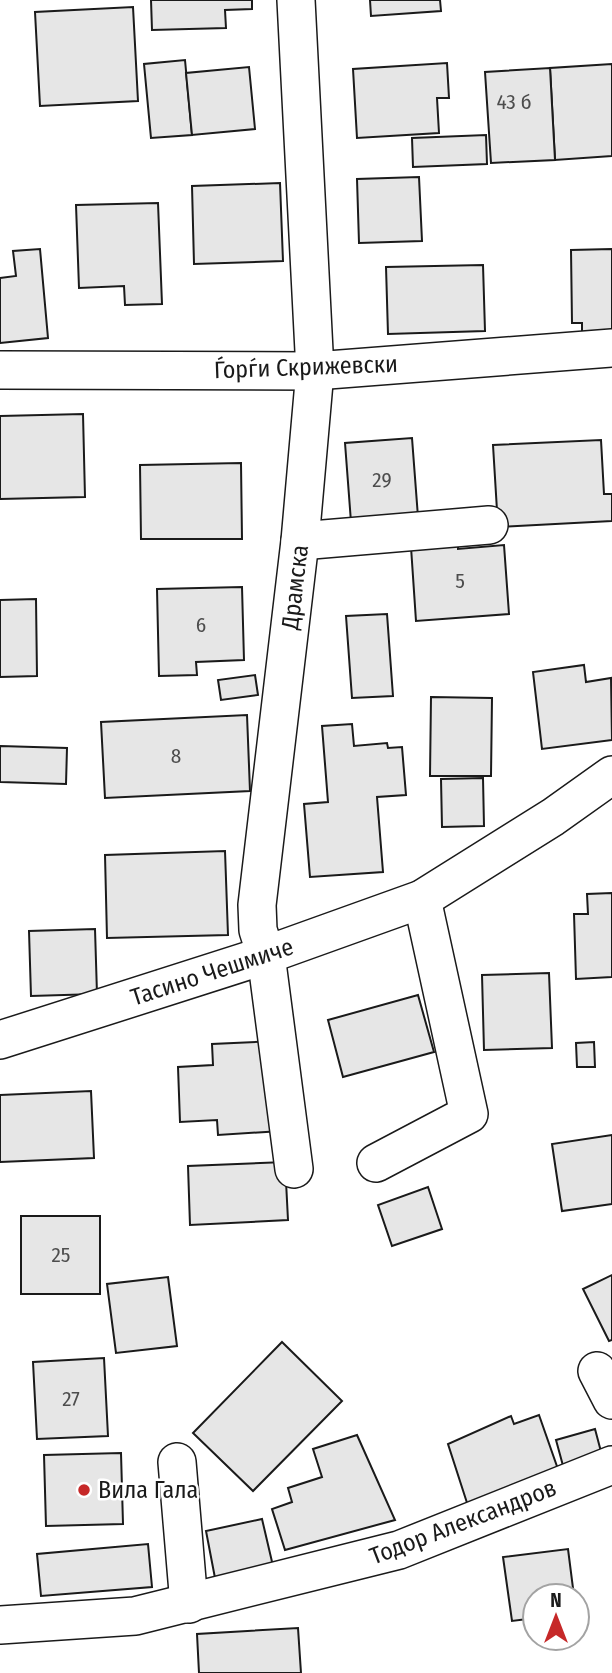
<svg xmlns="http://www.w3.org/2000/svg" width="612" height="1673" font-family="'Fira Sans Condensed',sans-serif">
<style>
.building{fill:#e6e6e6;stroke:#1a1a1a;stroke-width:2}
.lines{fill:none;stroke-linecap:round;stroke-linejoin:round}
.minor-casing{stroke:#1a1a1a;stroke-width:40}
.minor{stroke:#fff;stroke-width:37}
.poi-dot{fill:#c62828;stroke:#fff;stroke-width:2.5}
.labels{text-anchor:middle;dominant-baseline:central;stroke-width:5;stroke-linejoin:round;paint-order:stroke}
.number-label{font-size:21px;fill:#4d4d4d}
.street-label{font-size:24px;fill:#1a1a1a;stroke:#fff}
.poi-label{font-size:24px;fill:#1a1a1a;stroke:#fff;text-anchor:start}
</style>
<rect width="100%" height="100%" fill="#fff"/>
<g class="building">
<path d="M151,0H252V9L225,10L226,28L152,30Z"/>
<path d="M370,0H440L441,11L371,16Z"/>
<path d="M133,7L138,101L40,106L35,12Z"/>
<path d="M185,60L192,135L151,138L144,64Z"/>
<path d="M447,63L449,98H437L439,133L357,138L353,69Z"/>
<path d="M612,64V156L555,160L550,68Z"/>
<path d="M249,67L255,129L192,135L186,73Z"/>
<path d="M550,68L555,160L491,163L485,72Z"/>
<path d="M486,135L487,164L413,167L412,138Z"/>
<path d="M419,177L422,241L359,243L357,179Z"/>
<path d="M280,183L283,261L194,264L192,186Z"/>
<path d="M158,203L162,304L125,305L124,286L79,288L76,205Z"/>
<path d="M40,249L48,338L0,343V278L16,276L13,251Z"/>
<path d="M612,249V340H582V323H572L571,250Z"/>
<path d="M483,265L485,331L388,334L386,267Z"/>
<path d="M83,414L85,497L0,499V416Z"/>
<path d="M412,438L418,517L351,522L345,443Z"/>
<path d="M601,440L604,494H612V521L498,527L493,445Z"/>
<path d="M241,463L242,539H141L140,465Z"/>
<path d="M458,545V549L504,545L509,614L416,621L411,547Z"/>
<path d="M242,587L244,660L196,662L197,675L159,676L157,589Z"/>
<path d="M36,599L37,676L0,677V600Z"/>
<path d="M387,614L393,696L352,698L346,616Z"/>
<path d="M584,665L586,682L611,678L612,740L542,749L533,672Z"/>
<path d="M255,675L258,695L221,700L218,680Z"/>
<path d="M431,697L492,698L491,776H430Z"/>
<path d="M247,715L250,791L105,798L101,722Z"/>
<path d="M352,724L354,746L387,743L388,748L402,747L406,795L377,797L383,872L310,877L304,804L328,802L322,726Z"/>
<path d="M0,746L67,748L66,784L0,782Z"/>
<path d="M483,778L484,826L442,827L441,779Z"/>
<path d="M225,851L228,935L107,938L105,855Z"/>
<path d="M612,893V977L576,979L574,914H588L587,894Z"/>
<path d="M95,929L97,994L31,996L29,931Z"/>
<path d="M549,973L552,1048L484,1050L482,975Z"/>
<path d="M418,995L434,1052L343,1077L328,1020Z"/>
<path d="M276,1041L281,1131L218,1135L217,1120L180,1122L178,1067L213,1065L212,1044Z"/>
<path d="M594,1042L595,1067H577L576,1043Z"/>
<path d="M91,1091L94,1158L0,1162V1095Z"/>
<path d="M612,1135V1204L562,1211L552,1144Z"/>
<path d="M285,1162L288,1220L190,1225L188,1166Z"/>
<path d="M428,1187L442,1229L392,1246L378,1205Z"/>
<rect x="21" y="1216" width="79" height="78"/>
<path d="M612,1275V1340L609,1341L583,1289Z"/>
<path d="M168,1277L177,1346L116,1353L107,1284Z"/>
<path d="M282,1342L342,1401L253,1491L193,1433Z"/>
<path d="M104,1358L108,1436L37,1439L33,1362Z"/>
<path d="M539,1415L560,1475L469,1509L448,1444L511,1416L514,1424Z"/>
<path d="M595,1429L604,1463L565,1473L556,1440Z"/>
<path d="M357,1435L395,1520L285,1550L272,1509L292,1502L288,1488L322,1477L313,1449Z"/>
<path d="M121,1453L123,1524L46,1526L44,1455Z"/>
<path d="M262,1519L273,1566L215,1578L206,1531Z"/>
<path d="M148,1544L152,1587L41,1596L37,1554Z"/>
<path d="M568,1549L574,1596H535V1618L512,1621L503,1557Z"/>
<path d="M298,1628L301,1673H199L197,1634Z"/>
</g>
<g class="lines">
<g class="minor-casing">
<g id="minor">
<path d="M0,370L315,371L612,348"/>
<path d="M300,541L489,525"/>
<path d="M0,1040L266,955L422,899L553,817L612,775"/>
<path d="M376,1163L469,1114L422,899"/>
<path d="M294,1169L266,955L258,930L257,905L300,541L315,371L296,0"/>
<path d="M597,1371L612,1400"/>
<path d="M177,1462L189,1604"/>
<path d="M0,1625L135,1616L399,1550L612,1465"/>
</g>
</g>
<use href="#minor" class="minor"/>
</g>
<circle class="poi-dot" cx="84" cy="1490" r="7"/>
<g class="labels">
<g class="number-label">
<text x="514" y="102">43 б</text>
<text x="382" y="480">29</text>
<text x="460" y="581">5</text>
<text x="201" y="625">6</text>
<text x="176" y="756">8</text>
<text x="61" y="1255">25</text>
<text x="71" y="1399">27</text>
</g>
<g class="street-label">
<text transform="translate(306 367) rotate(-2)">Ѓорѓи Скрижевски</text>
<text transform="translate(295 587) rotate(-83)">Драмска</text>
<text transform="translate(212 972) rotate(-18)">Тасино Чешмиче</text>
<text transform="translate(463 1522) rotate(-21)">Тодор Александров</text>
</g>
<g class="poi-label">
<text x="98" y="1490">Вила Гала</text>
</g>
</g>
<g transform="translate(556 1617)"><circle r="33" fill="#ffffff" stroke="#a3a3a3" stroke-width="2"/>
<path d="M0-5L12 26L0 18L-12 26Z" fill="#c62828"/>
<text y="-10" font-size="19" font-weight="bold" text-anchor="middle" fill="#1a1a1a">N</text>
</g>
</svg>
